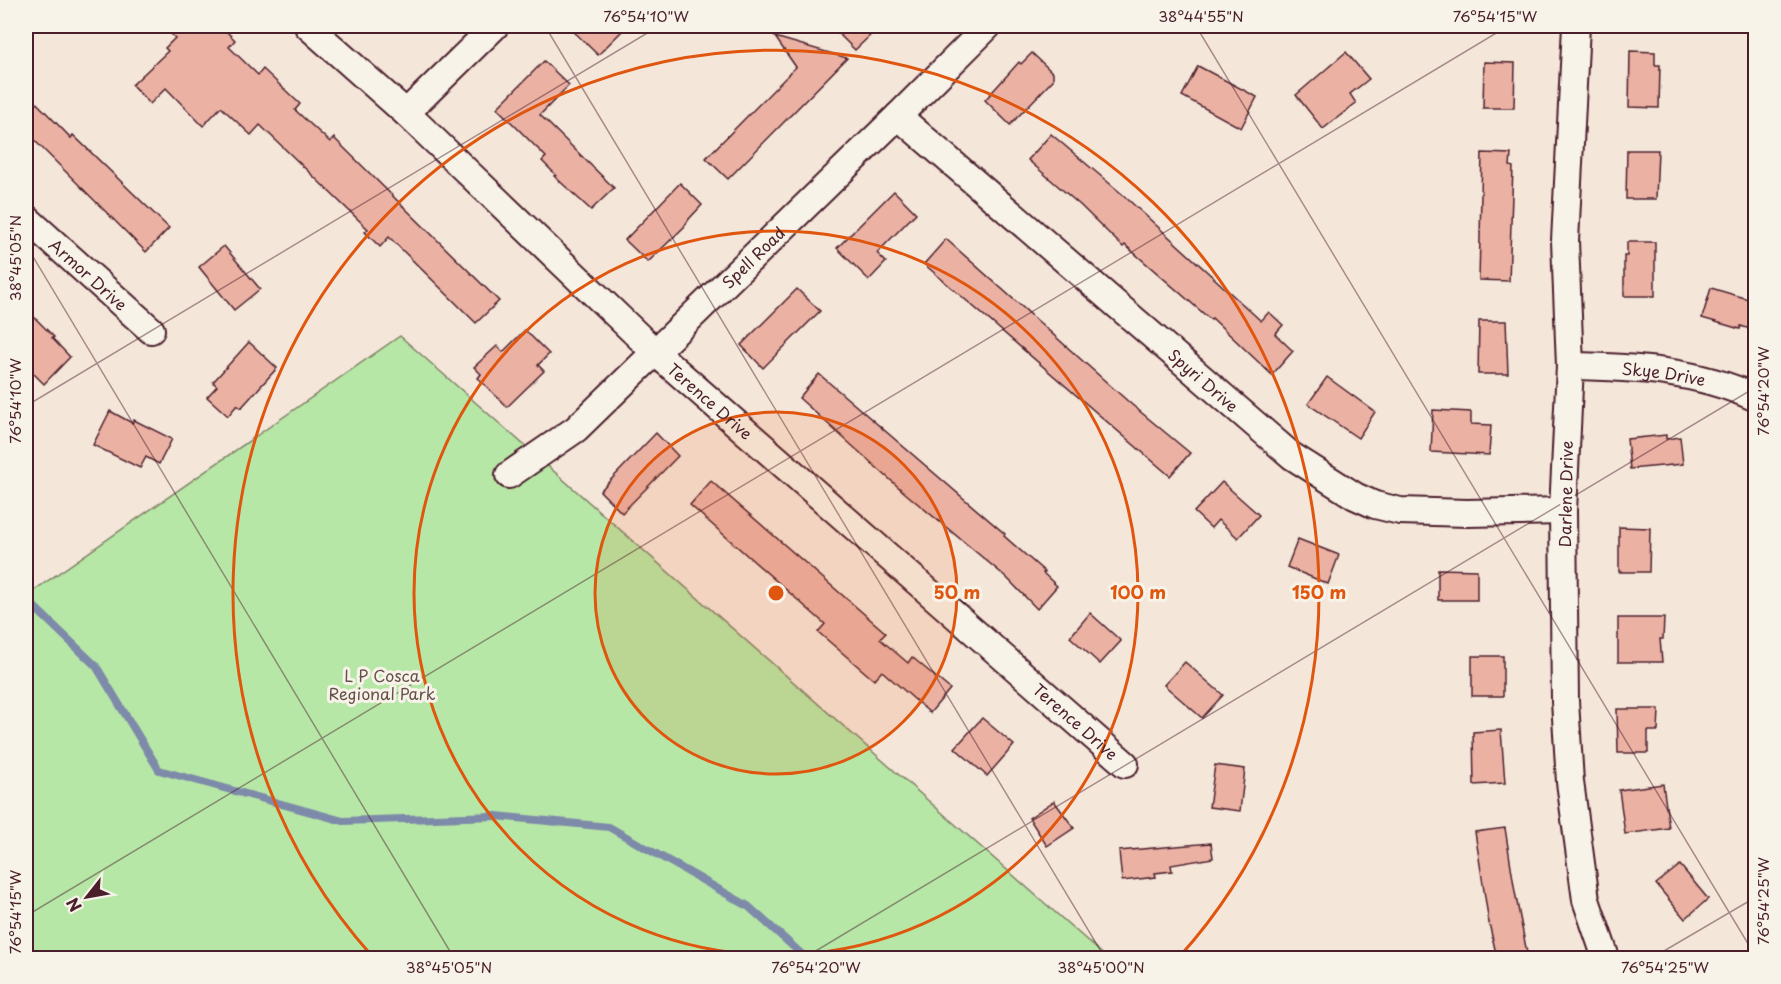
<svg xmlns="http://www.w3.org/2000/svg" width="1781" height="984" font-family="'Playpen Sans',sans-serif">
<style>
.green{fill:#b7e7a6;stroke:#808368;stroke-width:1.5}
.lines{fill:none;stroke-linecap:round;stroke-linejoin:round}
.stream{stroke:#7e8aa9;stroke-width:8}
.building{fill:#ebb2a4;stroke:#4a1f2b;stroke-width:1.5}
.minor-casing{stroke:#4a1f2b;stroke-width:30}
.minor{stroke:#f7f3e8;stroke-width:26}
.ticks{fill:none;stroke:#4a1f2b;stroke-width:1.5;stroke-opacity:0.45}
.ring{fill:none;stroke:#e0560e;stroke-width:3}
.labels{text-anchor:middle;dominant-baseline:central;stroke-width:6;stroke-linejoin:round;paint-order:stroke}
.street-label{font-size:16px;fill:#4a1f2b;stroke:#f7f3e8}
.park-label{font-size:16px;fill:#65514a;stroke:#f7f3e8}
.centre{fill:#e0560e;stroke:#f7f3e8;stroke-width:3}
.ring-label{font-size:18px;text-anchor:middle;font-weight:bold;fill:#e0560e;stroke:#f7f3e8;stroke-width:6;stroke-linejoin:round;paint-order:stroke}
.neatline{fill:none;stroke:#4a1f2b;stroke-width:2}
.ticks-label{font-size:15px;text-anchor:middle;fill:#4a1f2b}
</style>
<rect width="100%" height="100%" fill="#f5e6da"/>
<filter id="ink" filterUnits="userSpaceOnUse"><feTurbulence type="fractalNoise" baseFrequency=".0167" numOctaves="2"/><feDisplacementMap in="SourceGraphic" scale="12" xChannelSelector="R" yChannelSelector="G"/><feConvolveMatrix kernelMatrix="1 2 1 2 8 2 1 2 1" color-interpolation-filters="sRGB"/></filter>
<g filter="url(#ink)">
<path class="green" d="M400,336L1107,958H26V596Z"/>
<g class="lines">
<path class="stream" d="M26,599L96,666L159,770L343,821L496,816L609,827L748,906L806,958"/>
</g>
<g class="building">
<path d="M163,26H221L235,40L229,47L258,75L263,69L300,104L295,110L330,142L334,138L499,301L476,323L389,237L380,247L365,232L368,229L260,125L251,135L221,107L203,126L166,88L150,104L132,85L168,51L165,48L175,38Z"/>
<path d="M568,26H627L598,55Z"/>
<path d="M831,26H880L855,50Z"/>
<path d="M775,37L847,58L728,179L706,158L796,67Z"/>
<path d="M1630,51L1655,52V65H1660L1659,108L1629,107Z"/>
<path d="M1346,52L1369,79L1350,94L1356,103L1323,129L1296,95Z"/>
<path d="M1032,53L1053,73V80L1010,125L985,100L1019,62L1021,64Z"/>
<path d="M544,61L569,85L540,115L614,188L591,210L554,176L556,175L542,161L546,157L497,108Z"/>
<path d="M1484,62L1515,63L1514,108H1483Z"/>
<path d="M1198,66L1257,97L1241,128L1182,96Z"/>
<path d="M26,92L71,138L73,135L169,228L146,252L26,132Z"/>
<path d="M1051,134L1122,194L1261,321L1269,312L1283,325L1275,334L1293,351L1272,375L1212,318L1211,320L1125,245L1123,247L1080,205L1028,160Z"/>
<path d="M1627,150H1658L1656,199H1626Z"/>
<path d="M1482,153L1511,154L1510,166L1513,167L1509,281L1479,280Z"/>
<path d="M680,183L702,205L689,219L684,227L648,262L625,240Z"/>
<path d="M894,191L916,213L877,253L886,262L869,280L837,248Z"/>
<path d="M946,239L1131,404L1190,453L1170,476L924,264Z"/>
<path d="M1627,242H1655V296H1624V256H1627Z"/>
<path d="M224,246L260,289L234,310L199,267Z"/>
<path d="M1711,288L1755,301V331L1741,326L1740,329L1702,318Z"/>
<path d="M797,289L820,311L763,368L741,345Z"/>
<path d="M26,309L54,337L52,338L70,357L44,384L26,366Z"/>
<path d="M1479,321H1506L1508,374H1478Z"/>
<path d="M525,330L549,354L538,365L544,371L507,407L478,378L481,374L474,367L497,346L503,352Z"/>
<path d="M249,342L277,368L241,408L237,405L228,416L207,397L217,386L213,382Z"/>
<path d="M819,374L1005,534L1004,536L1045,572L1043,573L1057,586L1037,609L1006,577L905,493L799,398Z"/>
<path d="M1327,377L1375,412L1358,438L1308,404Z"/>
<path d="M1433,410L1471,412V424L1491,425L1489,455L1431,452Z"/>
<path d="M110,411L132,423L134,420L172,439L159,464L146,457L140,468L93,445Z"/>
<path d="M656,433L678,456L622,513L600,491Z"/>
<path d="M1666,435V439L1680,437L1683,464L1630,469L1627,439Z"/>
<path d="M711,481L886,633L880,639L908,663L912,657L950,689L930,713L882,671L874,680L818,632L825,624L690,505Z"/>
<path d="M1222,482L1259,515L1238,538L1218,520L1211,528L1194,512Z"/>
<path d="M1619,527L1650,528L1649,572H1619Z"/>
<path d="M1298,539L1339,555L1328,584L1287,567Z"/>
<path d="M1438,569L1477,570V600H1438Z"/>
<path d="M1090,613L1121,641L1100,664L1070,637Z"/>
<path d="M1618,618H1664L1663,639H1660L1662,662H1618Z"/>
<rect x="1472" y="656" width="31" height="40"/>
<path d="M1185,662L1223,695L1202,718L1164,685Z"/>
<path d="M1617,709H1659L1658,731H1648V753H1618Z"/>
<path d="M982,718L1014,745L987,776L955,748Z"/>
<path d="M1501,730L1505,783L1474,785L1473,732Z"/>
<path d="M1215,765L1245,769L1240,811L1209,807Z"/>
<path d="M1663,784L1669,828L1625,834L1619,790Z"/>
<path d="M1054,801L1074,828L1047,846L1029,818Z"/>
<path d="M1505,828L1515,892L1528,958H1497L1489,923L1475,832Z"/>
<path d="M1211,843L1213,858L1171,865L1172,871L1155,873L1156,877L1122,881L1119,851Z"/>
<path d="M1680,865L1708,899L1685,919L1656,884Z"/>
</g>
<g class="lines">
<g class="minor-casing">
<g id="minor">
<path id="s1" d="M308,26L406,113L656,353L1125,764"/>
<path d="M1576,26L1565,241L1570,366L1563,511L1565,701L1570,782L1586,900L1606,958"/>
<path d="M406,113L495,26"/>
<path id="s2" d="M898,116L1292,456L1355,496L1375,505L1400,511L1467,513L1563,511"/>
<path id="s3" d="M26,218L151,330"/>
<path id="s4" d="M1570,366C1633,367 1697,370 1756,398"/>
<path id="s5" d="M509,475L576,429L898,116L988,26"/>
</g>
</g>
<use href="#minor" class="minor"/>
</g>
</g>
<path class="ticks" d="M545,26L1105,958M1196,26L1756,957M26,245L454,958M26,406L659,26M26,916L1508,26M804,958L1756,387M1652,958L1756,897"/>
<circle cx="776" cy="593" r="181" fill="#e0560e" fill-opacity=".12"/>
<g class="ring">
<circle cx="776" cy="593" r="181"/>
<circle cx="776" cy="593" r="362"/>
<path d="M372 956A543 543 0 1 1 1180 956"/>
</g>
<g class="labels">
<g class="street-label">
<text stroke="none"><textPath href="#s5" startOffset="328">Spell Road</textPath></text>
<text stroke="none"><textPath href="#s3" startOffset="84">Armor Drive</textPath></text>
<text stroke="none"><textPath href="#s4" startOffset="94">Skye Drive</textPath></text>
<text stroke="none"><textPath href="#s2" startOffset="404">Spyri Drive</textPath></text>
<text stroke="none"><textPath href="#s1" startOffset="550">Terence Drive</textPath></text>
<text transform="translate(1565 494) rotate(-89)">Darlene Drive</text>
<text stroke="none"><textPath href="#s1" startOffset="1036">Terence Drive</textPath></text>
</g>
<g class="park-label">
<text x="382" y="675">L P Cosca<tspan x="382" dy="18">Regional Park</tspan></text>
</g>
</g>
<circle cx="776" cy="593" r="9" class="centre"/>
<g class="ring-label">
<text x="957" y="599">50 m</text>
<text x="1138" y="599">100 m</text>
<text x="1319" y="599">150 m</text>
</g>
<rect width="1781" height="984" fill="none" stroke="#f7f3e8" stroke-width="66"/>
<g transform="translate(87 897) rotate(239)" stroke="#f7f3e8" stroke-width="4.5" paint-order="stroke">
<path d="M0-4.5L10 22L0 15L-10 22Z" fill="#4a1f2b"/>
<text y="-9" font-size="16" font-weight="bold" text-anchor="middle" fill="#4a1f2b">N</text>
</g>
<rect x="33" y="33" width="1715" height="918" class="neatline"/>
<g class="ticks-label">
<text x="646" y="22">76°54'10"W</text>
<text x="1201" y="22">38°44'55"N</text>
<text x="1495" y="22">76°54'15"W</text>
<text transform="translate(16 258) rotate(-90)" y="5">38°45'05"N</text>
<text transform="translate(1764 391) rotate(-90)" y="5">76°54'20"W</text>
<text transform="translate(16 401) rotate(-90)" y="5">76°54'10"W</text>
<text transform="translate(1764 901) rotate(-90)" y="5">76°54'25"W</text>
<text transform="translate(16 912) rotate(-90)" y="5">76°54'15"W</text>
<text x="449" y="973">38°45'05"N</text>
<text x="816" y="973">76°54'20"W</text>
<text x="1101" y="973">38°45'00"N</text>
<text x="1665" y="973">76°54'25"W</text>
</g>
</svg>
